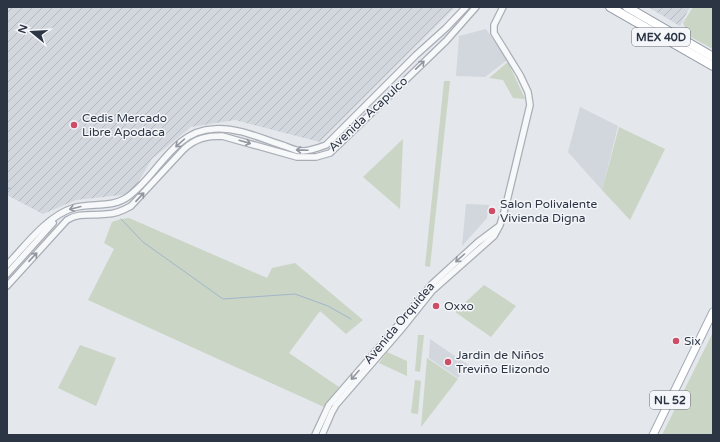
<svg xmlns="http://www.w3.org/2000/svg" width="720" height="442" font-family="'Varela Round',sans-serif">
<style>
.built{fill:#d2d6dd}
.industrial{fill:url(#industrial-furrows)}
.green{fill:#cad5c5}
.lines{fill:none;stroke-linecap:round;stroke-linejoin:round}
.stream{stroke:#a0b6ca;stroke-width:1}
.minor-casing{stroke:#a9aeb6;stroke-width:8}
.major-casing{stroke:#a3acb7;stroke-width:9}
.highway-casing{stroke:#8c95a2;stroke-width:10}
.minor{stroke:#f7f8fa;stroke-width:5.5}
.major{stroke:#fff;stroke-width:7}
.highway{stroke:#fff;stroke-width:8}
.oneway{stroke:#92969f}
.poi-dot{fill:#cc4d65;stroke:#f4f6f9;stroke-width:1.5}
.labels{text-anchor:middle;dominant-baseline:central;stroke-width:3;stroke-linejoin:round;paint-order:stroke}
.shield{fill:#f4f6f9;stroke:#686f7a;stroke-width:1}
.shield-label{font-size:11px;font-weight:bold;fill:#2c3544}
.street-label{font-size:12px;fill:#2c3544;stroke:#f4f6f9}
.poi-label{font-size:12px;fill:#2c3544;stroke:#f4f6f9;text-anchor:start}
</style>
<defs>
<pattern id="industrial-furrows" width="10" height="10" patternUnits="userSpaceOnUse"><rect width="10" height="10" fill="#d2d6dd"/><path d="M-1 1l2-2M0 10L10 0M9 11l2-2" fill="none" stroke="#b4b8bf"/></pattern>
</defs>
<rect width="100%" height="100%" fill="#e4e7eb"/>
<g class="built">
<path d="M486,29L507,60L485,77L456,76L459,36Z"/>
<path d="M580,107L618,126L602,190L568,152Z"/>
<path d="M466,204L489,205L487,218L462,246Z"/>
<path d="M430,339L468,365L458,378L429,358Z"/>
</g>
<g class="industrial">
<path d="M7,7H455L320,142L235,120L191,127L152,159L131,194L76,200L43,214L7,195Z"/>
<path d="M648,7H690L680,26Z"/>
</g>
<g class="green">
<path d="M693,7H713V49L689,36L683,23Z"/>
<path d="M508,62L525,99L513,98L503,80L489,78Z"/>
<path d="M444,81H450L430,267L425,266Z"/>
<path d="M619,127L665,149L630,220L602,190Z"/>
<path d="M403,139L400,209L363,177Z"/>
<path d="M129,218L267,278L272,268L295,263L363,320L346,334L320,311L289,353L339,387L324,407L88,300L114,249L104,243L112,222L121,219Z"/>
<path d="M484,285L516,306L491,337L455,312Z"/>
<path d="M713,332V435H662Z"/>
<path d="M418,335H424L420,372L415,371Z"/>
<path d="M80,345L116,358L96,406L58,388Z"/>
<path d="M387,352L407,361V376L379,363Z"/>
<path d="M427,358L458,379L421,427Z"/>
<path d="M415,380L421,381L418,414L411,413Z"/>
</g>
<g class="lines">
<g class="stream">
<path d="M7,189L10,188"/>
<path d="M121,219L143,242L223,299L295,294L328,306L351,319"/>
</g>
<g class="minor-casing">
<g id="minor">
<path d="M7,265C25,246 47,216 73,208C91,202 112,209 129,196C158,175 174,130 214,129C238,127 262,139 285,146C290,148 296,151 302,151C310,151 318,148 326,145L416,55L446,28L466,7"/>
<path d="M7,274L53,223"/>
<path d="M7,286L67,220C80,212 92,216 107,214C116,214 124,210 131,206L184,149C196,138 207,136 222,136L297,157H316L330,153L446,41L476,7"/>
<path d="M315,435L329,405L394,330L432,284L478,242L498,227"/>
<path d="M322,435L332,412L336,405L400,331L432,291L494,236L500,225L506,205L530,105L528,92L520,75L494,33V25L503,7"/>
</g>
</g>
<g class="major-casing">
<path id="major" d="M653,435L713,312"/>
</g>
<g class="highway-casing">
<g id="highway">
<path d="M610,7L713,66"/>
<path d="M627,7L713,57"/>
</g>
</g>
<use href="#minor" class="minor"/>
<use href="#major" class="major"/>
<use href="#highway" class="highway"/>
</g>
<defs><path id="oneway-shaft" d="M-6 0H5M1.5-3L5.5 0L1.5 3" fill="none" stroke-width="1.6" stroke-linecap="round" stroke-linejoin="round"/></defs>
<g class="oneway">
<use href="#oneway-shaft" transform="translate(420 65) rotate(-44)"/>
<use href="#oneway-shaft" transform="translate(245 142) rotate(16)"/>
<use href="#oneway-shaft" transform="translate(180 143) rotate(138)"/>
<use href="#oneway-shaft" transform="translate(302 150) rotate(-178)"/>
<use href="#oneway-shaft" transform="translate(140 197) rotate(-47)"/>
<use href="#oneway-shaft" transform="translate(75 208) rotate(166)"/>
<use href="#oneway-shaft" transform="translate(33 257) rotate(-47)"/>
<use href="#oneway-shaft" transform="translate(460 258) rotate(138)"/>
<use href="#oneway-shaft" transform="translate(355 375) rotate(131)"/>
</g>
<g class="poi-dot">
<circle cx="74" cy="125" r="4"/>
<circle cx="492" cy="211" r="4"/>
<circle cx="436" cy="306" r="4"/>
<circle cx="676" cy="341" r="4"/>
<circle cx="448" cy="362" r="4"/>
</g>
<g class="labels">
<g class="shield">
<rect x="632" y="28" width="58" height="18" rx="3"/>
<rect x="650" y="391" width="40" height="18" rx="3"/>
</g>
<g class="shield-label">
<text x="661" y="37">MEX 40D</text>
<text x="670" y="400">NL 52</text>
</g>
<g class="street-label">
<text transform="translate(368 114) rotate(-43)">Avenida Acapulco</text>
<text transform="translate(399 323) rotate(-50)">Avenida Orquídea</text>
</g>
<g class="poi-label">
<text x="82" y="118">Cedis Mercado<tspan x="82" dy="14">Libre Apodaca</tspan></text>
<text x="500" y="204">Salon Polivalente<tspan x="500" dy="14">Vivienda Digna</tspan></text>
<text x="444" y="306">Oxxo</text>
<text x="684" y="341">Six</text>
<text x="456" y="355">Jardin de Niños<tspan x="456" dy="14">Treviño Elizondo</tspan></text>
</g>
</g>
<rect width="720" height="442" fill="none" stroke="#2c3544" stroke-width="16"/>
<g transform="translate(32 32) rotate(288)" stroke="#f4f6f9" stroke-width="3" paint-order="stroke">
<path d="M0-3L7 15L0 10L-7 15Z" fill="#2c3544"/>
<text y="-6" font-size="11" font-weight="bold" text-anchor="middle" fill="#2c3544">N</text>
</g>
</svg>
